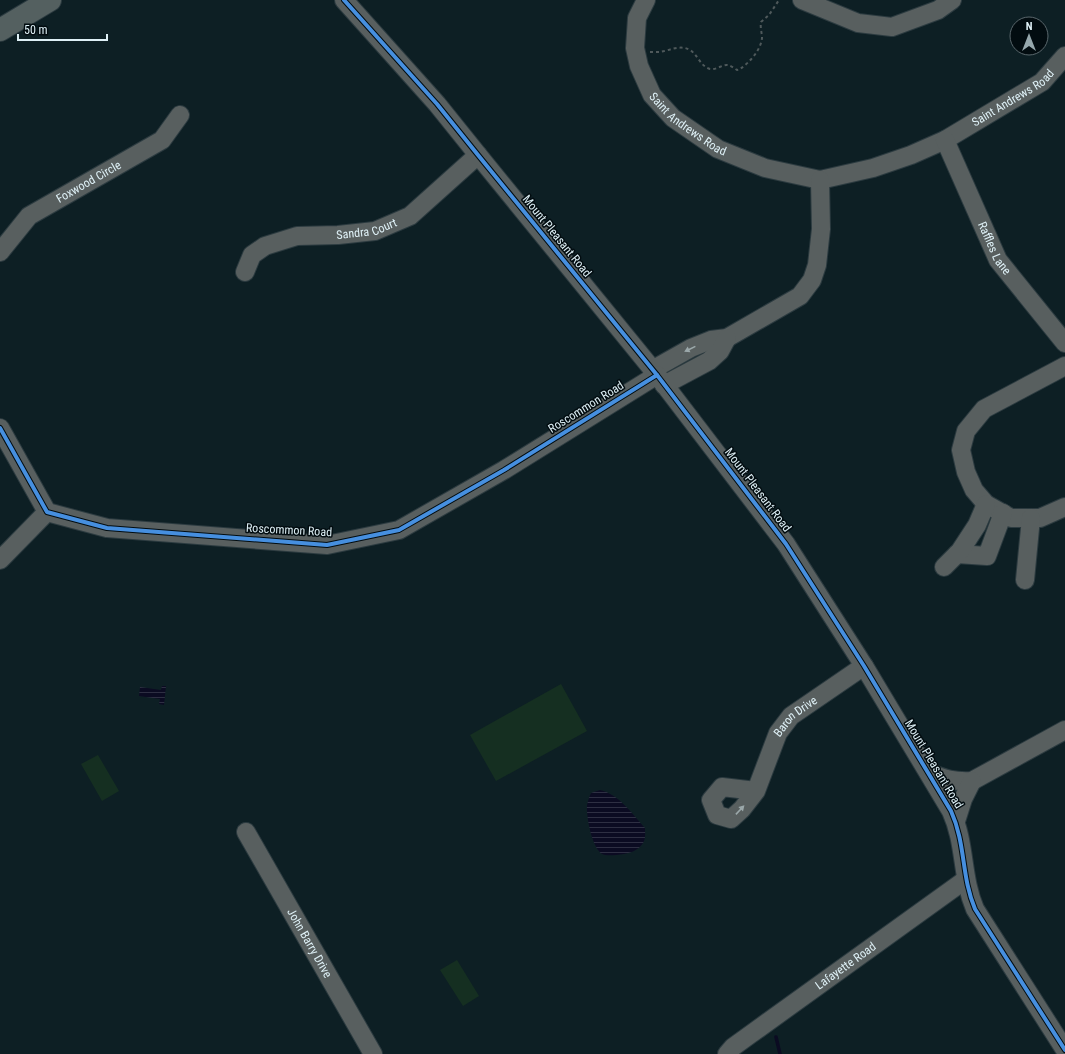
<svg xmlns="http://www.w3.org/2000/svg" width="1065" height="1054" font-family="'Roboto Condensed',sans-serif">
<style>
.park{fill:#152f21}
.water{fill:url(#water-rules)}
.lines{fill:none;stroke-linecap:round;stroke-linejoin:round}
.stream{stroke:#0b0b22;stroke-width:3.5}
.minor-casing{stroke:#2c3b40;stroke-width:20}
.major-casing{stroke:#2c3b40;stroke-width:24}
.path{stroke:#4f595b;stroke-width:2;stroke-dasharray:3 3;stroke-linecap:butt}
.minor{stroke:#585f5f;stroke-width:18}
.major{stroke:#546060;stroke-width:22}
.cycleway-casing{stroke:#020c10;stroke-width:6}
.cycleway{stroke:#468fdf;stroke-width:4}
.oneway{fill:#9ba8aa}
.labels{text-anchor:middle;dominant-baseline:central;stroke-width:3;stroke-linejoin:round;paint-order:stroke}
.street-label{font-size:12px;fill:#def0f6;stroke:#020c10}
</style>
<defs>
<pattern id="water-rules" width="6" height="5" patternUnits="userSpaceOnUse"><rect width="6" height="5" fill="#0b0b22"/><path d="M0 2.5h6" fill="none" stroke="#2e2f43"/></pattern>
</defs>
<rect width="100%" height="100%" fill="#0d1f24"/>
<g class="park">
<path d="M561,684L587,731L496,781L470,735Z"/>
<path d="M98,755L119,791L102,801L81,764Z"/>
<path d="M457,960L479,996L463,1006L440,970Z"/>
</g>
<g class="water">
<path d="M162,686H166L164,705L159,704L160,699L139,696L140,687L161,690Z"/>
<path d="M600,790C619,794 633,815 645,828C645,832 646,839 643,843C641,846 638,849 634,851C629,854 607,857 602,854C592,848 586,816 587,805C588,801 589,797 591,793Z"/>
</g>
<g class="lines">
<path class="stream" d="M776,1037L780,1054"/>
<g class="minor-casing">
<g id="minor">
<path d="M344,0L437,104L478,155L657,375L786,544L864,666L951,811C966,844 961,876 975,909L1065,1050"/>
<path id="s1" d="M646,0L637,18L635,48L639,66L652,95L673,118L718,149L765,168L820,180L873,168L911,155L945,140L1042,82L1065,56"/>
<path d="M802,0L858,23L892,27L938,10L952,0"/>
<path id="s2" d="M945,140L998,260L1065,343"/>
<path id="s3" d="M0,252L29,216L162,140L180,115"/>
<path id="s4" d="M245,272L252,255L265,246L297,236L338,235L375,231L410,216L478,155"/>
<path d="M1065,366L984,409L966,431L961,450L966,472L974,490L986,504L1011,518H1040L1065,507"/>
<path d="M652,370L691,348L711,340L727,338L800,296L812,280L817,265L821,229L820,180"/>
<path d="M664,385L709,361L720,351L727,338"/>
<path d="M0,428L47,512L107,528L327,545L399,530L504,470L657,375"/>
<path d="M957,554L987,556L1003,513"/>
<path d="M0,560L47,512"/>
<path d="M944,567L960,551L977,525L986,504"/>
<path d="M1025,580L1031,518"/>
<path d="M928,772C944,779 954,782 972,781L1065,730"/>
<path id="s5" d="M756,791L722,787L711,800L717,815L731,819L742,809L756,791L778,733L791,716L864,666"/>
<path d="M956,821L963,799L972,781"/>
<path id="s6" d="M246,832L373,1054"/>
<path id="s7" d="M727,1054L733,1047L751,1034L965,880"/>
</g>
</g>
<g class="major-casing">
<path id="major" d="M0,30L50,0"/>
</g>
<path class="path" d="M650,52C653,52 656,52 659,52C669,51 680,44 690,50C698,55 700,66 710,69C717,70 723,64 728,65C731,66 734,68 737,70L740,69C749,63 761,50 762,38C762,33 760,28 761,22L769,15L779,0"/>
<use href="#minor" class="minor"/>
<use href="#major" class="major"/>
<g class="cycleway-casing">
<g id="cycleway">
<path d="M344,0L437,104L478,155L657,375L786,544L864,666L951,811C966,844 961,876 975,909L1065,1050"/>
<path d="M0,428L47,512L107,528L327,545L399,530L504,470L657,375"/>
</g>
</g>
<use href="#cycleway" class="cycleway"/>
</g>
<defs><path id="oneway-solid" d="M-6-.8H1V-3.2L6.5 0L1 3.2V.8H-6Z"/></defs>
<g class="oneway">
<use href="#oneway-solid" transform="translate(690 349) rotate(154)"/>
<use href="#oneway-solid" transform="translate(740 810) rotate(-47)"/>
</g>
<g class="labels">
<g class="street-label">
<text stroke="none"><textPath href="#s1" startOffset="505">Saint Andrews Road</textPath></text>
<text stroke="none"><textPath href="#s1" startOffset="147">Saint Andrews Road</textPath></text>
<text stroke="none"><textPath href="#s3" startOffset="115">Foxwood Circle</textPath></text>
<text stroke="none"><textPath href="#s4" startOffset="138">Sandra Court</textPath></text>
<text transform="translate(557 236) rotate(51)">Mount Pleasant Road</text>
<text stroke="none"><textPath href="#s2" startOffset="119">Raffles Lane</textPath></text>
<text transform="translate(586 407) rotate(-32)">Roscommon Road</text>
<text transform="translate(758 490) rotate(53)">Mount Pleasant Road</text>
<text transform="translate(289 530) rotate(3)">Roscommon Road</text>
<text stroke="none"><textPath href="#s5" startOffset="206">Baron Drive</textPath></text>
<text transform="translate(934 764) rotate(59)">Mount Pleasant Road</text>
<text stroke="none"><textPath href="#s6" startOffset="128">John Barry Drive</textPath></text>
<text stroke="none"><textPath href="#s7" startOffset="148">Lafayette Road</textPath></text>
</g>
</g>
<g transform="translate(1029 36)"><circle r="19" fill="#020c10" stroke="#5a676c"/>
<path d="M0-3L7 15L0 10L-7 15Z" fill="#95a7ac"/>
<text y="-6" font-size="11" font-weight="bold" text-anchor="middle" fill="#def0f6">N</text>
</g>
<path d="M18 34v6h89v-6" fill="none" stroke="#def0f6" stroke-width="2"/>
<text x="24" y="34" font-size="12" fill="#def0f6" stroke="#020c10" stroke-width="3" paint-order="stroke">50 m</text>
</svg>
